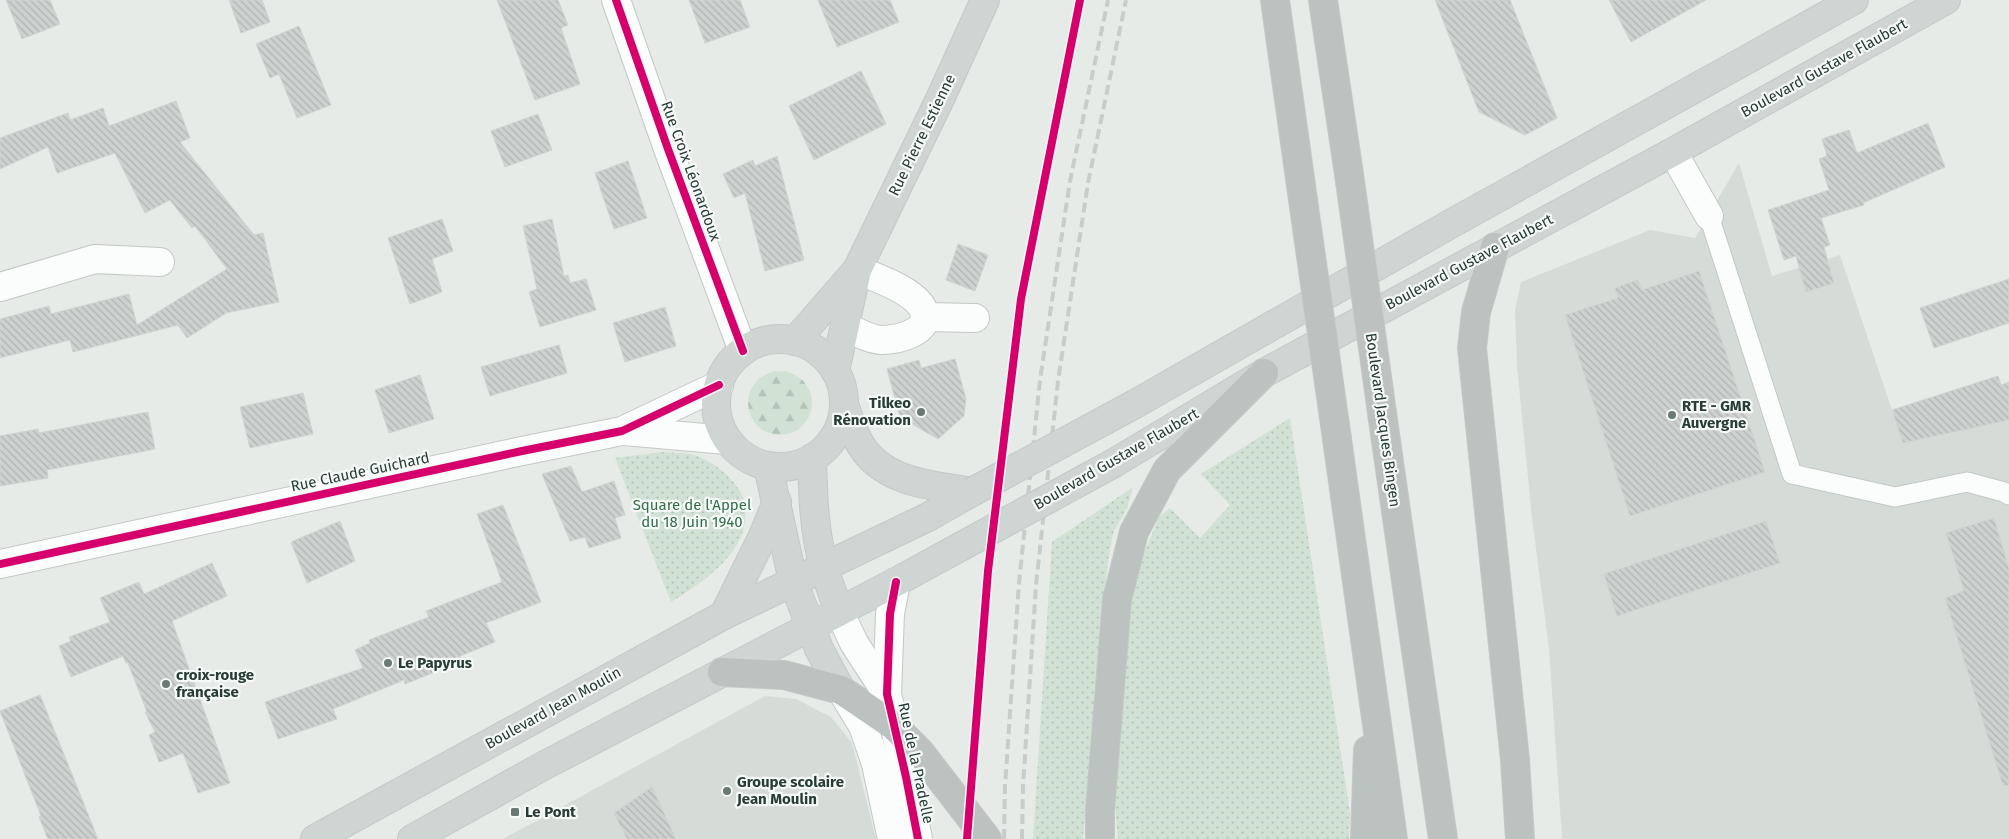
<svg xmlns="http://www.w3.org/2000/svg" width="2009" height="839" font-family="'Fira Sans',sans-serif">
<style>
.built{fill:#d5dcd8}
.grass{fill:url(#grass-dots)}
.forest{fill:url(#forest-firs)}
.building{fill:url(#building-back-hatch);stroke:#cfd4d1}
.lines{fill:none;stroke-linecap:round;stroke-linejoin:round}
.lane-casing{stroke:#c3c8c5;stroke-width:21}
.street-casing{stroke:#c3c8c5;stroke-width:30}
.primary-casing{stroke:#c3c9c7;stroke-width:30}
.highway-casing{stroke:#c3c9c7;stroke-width:30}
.lane{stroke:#fbfcfc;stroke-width:19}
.street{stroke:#fbfcfc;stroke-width:28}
.primary{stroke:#cfd5d3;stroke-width:28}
.highway{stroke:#bcc2c0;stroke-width:28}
.rail{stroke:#c8ccca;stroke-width:4;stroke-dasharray:10 5;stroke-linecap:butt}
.primary-bridge-casing{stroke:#c3c9c7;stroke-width:30;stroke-linecap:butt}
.highway-bridge-casing{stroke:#c3c9c7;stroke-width:30;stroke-linecap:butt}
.primary-bridge{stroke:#cfd5d3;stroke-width:28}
.highway-bridge{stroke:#bcc2c0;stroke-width:28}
.cycleway-casing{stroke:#f5f9f7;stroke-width:11}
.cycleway{stroke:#d6006c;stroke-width:8}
.poi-dot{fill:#697973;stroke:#f5f9f7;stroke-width:2}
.labels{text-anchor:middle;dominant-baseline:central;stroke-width:4.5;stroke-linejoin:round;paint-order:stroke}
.street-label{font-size:15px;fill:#263c34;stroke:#f5f9f7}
.poi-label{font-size:15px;font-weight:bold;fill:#263c34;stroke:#f5f9f7;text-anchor:start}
.park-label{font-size:15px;fill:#356e46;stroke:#f5f9f7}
</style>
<defs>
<pattern id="grass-dots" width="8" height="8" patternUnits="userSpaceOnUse" patternTransform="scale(1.25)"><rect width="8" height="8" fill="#d1e2d5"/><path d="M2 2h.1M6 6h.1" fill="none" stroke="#b3c3b7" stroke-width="1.8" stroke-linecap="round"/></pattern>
<pattern id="forest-firs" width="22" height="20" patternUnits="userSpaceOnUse" patternTransform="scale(1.25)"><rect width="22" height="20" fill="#d1e2d5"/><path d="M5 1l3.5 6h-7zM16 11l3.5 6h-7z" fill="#b3c3b7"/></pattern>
<pattern id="building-back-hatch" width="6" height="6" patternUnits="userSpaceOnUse" patternTransform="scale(1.25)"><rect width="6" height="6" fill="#cdd2d0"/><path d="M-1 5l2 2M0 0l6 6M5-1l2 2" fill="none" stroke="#b0b5b3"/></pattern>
</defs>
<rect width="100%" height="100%" fill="#e6ebe8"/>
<g class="built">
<path d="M1739,163L1772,276L1840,255L1903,443L2009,420V839H1562L1549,649L1532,518L1517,366L1515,310L1521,282L1650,230L1695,238Z"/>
<path d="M765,696L796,699L831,717L852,743L876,839H503Z"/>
</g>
<g class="grass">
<path d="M1290,418L1350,813L1349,839H1118L1115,808L1129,616L1143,556L1159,517L1170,508L1200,538L1230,505L1201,474Z"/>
<path d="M663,452C672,453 682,453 690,454C710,458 738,480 744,500C747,512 745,530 739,541C724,568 697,586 671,602L615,458Z"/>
<path d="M1133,487L1127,508L1113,533L1108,561L1083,839H1033L1052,542Z"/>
</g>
<circle class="forest" cx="780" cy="403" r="32"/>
<g class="building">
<path d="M6,0H50L60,24L22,39Z"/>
<path d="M229,0H262L270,22L241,33Z"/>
<path d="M497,0H558L568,25L561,28L580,84L535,100Z"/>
<path d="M689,0H740L750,27L705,43Z"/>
<path d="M818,0H890L899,22L837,47Z"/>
<path d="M1435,0H1510L1557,118L1525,135L1479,112Z"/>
<path d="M1609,0H1706L1631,42Z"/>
<path d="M299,26L331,105L297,118L279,74L270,78L256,44Z"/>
<path d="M861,71L886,124L814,160L789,106Z"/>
<path d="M176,101L190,138L180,142L254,235L263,233L279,302L226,313L187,338L178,325L73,352L70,340L0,358V319L49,306L51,314L129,294L137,325L227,269L195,226L192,228L170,200L145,213L115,153L57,173L48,147L0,169V138L68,113L70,120L103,108L109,126Z"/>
<path d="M538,114L552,150L505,167L491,131Z"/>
<path d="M1928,123L1945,167L1863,203L1864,205L1821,218L1830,245L1824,247L1834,283L1806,292L1796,256L1784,260L1768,210L1829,190L1819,159L1827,156L1822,139L1849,130L1857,153Z"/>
<path d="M777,156L804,260L765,271L745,193L734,198L723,174L753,160L755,166Z"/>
<path d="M628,161L647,218L614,229L595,173Z"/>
<path d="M442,219L453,251L432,259L442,292L410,304L388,238Z"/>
<path d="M552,219L564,276L568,275L570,283L586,279L596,310L540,327L529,292L537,289L523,226Z"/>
<path d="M958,244L988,255L975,291L946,280Z"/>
<path d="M1699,271L1765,472L1630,516L1565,315L1618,298L1615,288L1638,280L1642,290Z"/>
<path d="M2009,279V323L1934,348L1920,308Z"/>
<path d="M665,307L676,346L625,362L613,323Z"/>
<path d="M559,345L567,373L490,396L481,367Z"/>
<path d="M955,359L966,399L964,416L938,439L900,417L887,369L919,360L921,368Z"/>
<path d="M420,375L434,419L389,433L375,390Z"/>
<path d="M1998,376L2001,385L2009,382V420L1903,443L1892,410Z"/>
<path d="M303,393L313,434L250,448L240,407Z"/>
<path d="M148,412L155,449L47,470L48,478L0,486V436L38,429L39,433Z"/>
<path d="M571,466L582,492L614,481L625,515L615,518L621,538L589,548L585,537L570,541L542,474Z"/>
<path d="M503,505L541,602L486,623L495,642L460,656L462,661L405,684L404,680L333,709L337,719L278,739L265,702L363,668L355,650L370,643L369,640L429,617L426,611L502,582L477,514Z"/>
<path d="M1994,518L2009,569V785L2003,786L1945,598L1964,591L1946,533Z"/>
<path d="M340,521L355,561L307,583L291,542Z"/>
<path d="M1766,521L1780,563L1617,616L1604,574Z"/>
<path d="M212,563L227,596L172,621L230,783L198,793L183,753L159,762L149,735L155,732L145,712H147L128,663H126L123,656L71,677L59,646L71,641L69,637L110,622L100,598L139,582L144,594Z"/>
<path d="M40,695L82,799L98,839H48L39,817L41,816L0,711Z"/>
<path d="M652,787L676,839H627L614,813Z"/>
</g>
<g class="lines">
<g class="lane-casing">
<path id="lane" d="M1709,216L1792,474L1895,497L1967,482L2004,492L2009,495"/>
</g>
<g class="street-casing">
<g id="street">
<path d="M616,0L668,149L743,351"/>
<path d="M1673,152L1709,216"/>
<path d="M0,287L95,259L160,262"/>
<path d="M925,317L975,318"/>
<path d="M845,326C857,332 868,339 881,340C897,340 934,332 923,309C914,290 875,277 857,270"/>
<path d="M624,431L727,440"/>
<path d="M0,564L522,451L622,431L719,385"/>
<path d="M896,582L890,614L887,694L906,777L918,839"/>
<path d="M839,611L854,643L887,694"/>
<path d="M841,690L863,726L876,764L892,839"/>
</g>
</g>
<g class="primary-casing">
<g id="primary">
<circle cx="780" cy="403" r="64"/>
<path d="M795,341L856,271"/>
<path d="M835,371L857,270L940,99L985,0"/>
<path d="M844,404C850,422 856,442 869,456C895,484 937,486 972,492"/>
<path d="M1135,404L1454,222L1854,0"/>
<path d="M812,458C813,495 814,532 824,567C828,582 834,597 839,611"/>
<path d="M1114,463L1264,373L1673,152L1946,0"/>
<path d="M768,466L793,581L819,649L841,690"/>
<path d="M724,615L762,538L777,502"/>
<path d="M315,839L724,615L928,517L972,492"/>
<path d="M412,839L545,765L896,582L960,547"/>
</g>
</g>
<g class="highway-casing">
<g id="highway">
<path d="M1275,0L1304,207"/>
<path d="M1323,0L1350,181"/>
<path d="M1495,247L1476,312L1472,348L1515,760L1520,839"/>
<path d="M1382,413L1443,839"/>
<path d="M1337,439L1393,839"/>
<path d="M722,672L784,675L841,690L894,726L920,752L987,839"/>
<path d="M1100,839V810L1117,600L1134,532L1167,470L1264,373"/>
<path d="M1365,839L1368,750"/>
</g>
</g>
<use href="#lane" class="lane"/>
<use href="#street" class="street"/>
<use href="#primary" class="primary"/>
<use href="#highway" class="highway"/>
<g class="rail">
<path d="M1004,839L1005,786L1019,583L1040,380L1070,181L1108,0"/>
<path d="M1022,839L1023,786L1036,585L1058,381L1088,183L1126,0"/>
</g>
<g class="primary-bridge-casing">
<g id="primary-bridge">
<path d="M972,492L1135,404"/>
<path d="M960,547L1114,463"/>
</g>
</g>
<g class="highway-bridge-casing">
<g id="highway-bridge">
<path d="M1350,181L1382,413"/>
<path d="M1304,207L1337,439"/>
</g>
</g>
<use href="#primary-bridge" class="primary-bridge"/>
<use href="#highway-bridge" class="highway-bridge"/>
<g class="cycleway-casing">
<g id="cycleway">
<path d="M616,0L668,149L743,351"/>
<path d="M0,564L522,451L622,431L719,385"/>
<path d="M896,582L890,614L887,694L906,777L918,839"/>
<path d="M967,839L988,571L1021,299L1080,0"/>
</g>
</g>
<use href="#cycleway" class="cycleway"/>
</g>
<g class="poi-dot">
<circle cx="921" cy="412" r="5"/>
<circle cx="1672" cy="415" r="5"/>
<circle cx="388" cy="663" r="5"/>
<circle cx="166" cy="684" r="5"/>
<circle cx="727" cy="791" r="5"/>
<rect x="510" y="807" width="10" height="10" rx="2.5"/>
</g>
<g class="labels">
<g class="street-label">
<text transform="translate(1824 68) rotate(-29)">Boulevard Gustave Flaubert</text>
<text transform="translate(922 135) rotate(-64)">Rue Pierre Estienne</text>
<text transform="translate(691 171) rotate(70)">Rue Croix Léonardoux</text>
<text transform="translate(1469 262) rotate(-28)">Boulevard Gustave Flaubert</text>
<text transform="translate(1383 420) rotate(82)">Boulevard Jacques Bingen</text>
<text transform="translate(1116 459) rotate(-30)">Boulevard Gustave Flaubert</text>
<text transform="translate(360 472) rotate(-12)">Rue Claude Guichard</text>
<text transform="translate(553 708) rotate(-29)">Boulevard Jean Moulin</text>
<text transform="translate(916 763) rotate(78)">Rue de la Pradelle</text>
</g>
<g class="poi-label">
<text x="911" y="403" text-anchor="end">Tilkeo<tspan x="911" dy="17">Rénovation</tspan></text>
<text x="1682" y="406">RTE - GMR<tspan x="1682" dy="17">Auvergne</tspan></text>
<text x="398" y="663">Le Papyrus</text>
<text x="176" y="675">croix-rouge<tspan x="176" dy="17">française</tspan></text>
<text x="737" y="782">Groupe scolaire<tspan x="737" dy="17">Jean Moulin</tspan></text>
<text x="525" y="812">Le Pont</text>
</g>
<g class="park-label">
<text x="692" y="505">Square de l'Appel<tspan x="692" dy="17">du 18 Juin 1940</tspan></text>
</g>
</g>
</svg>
